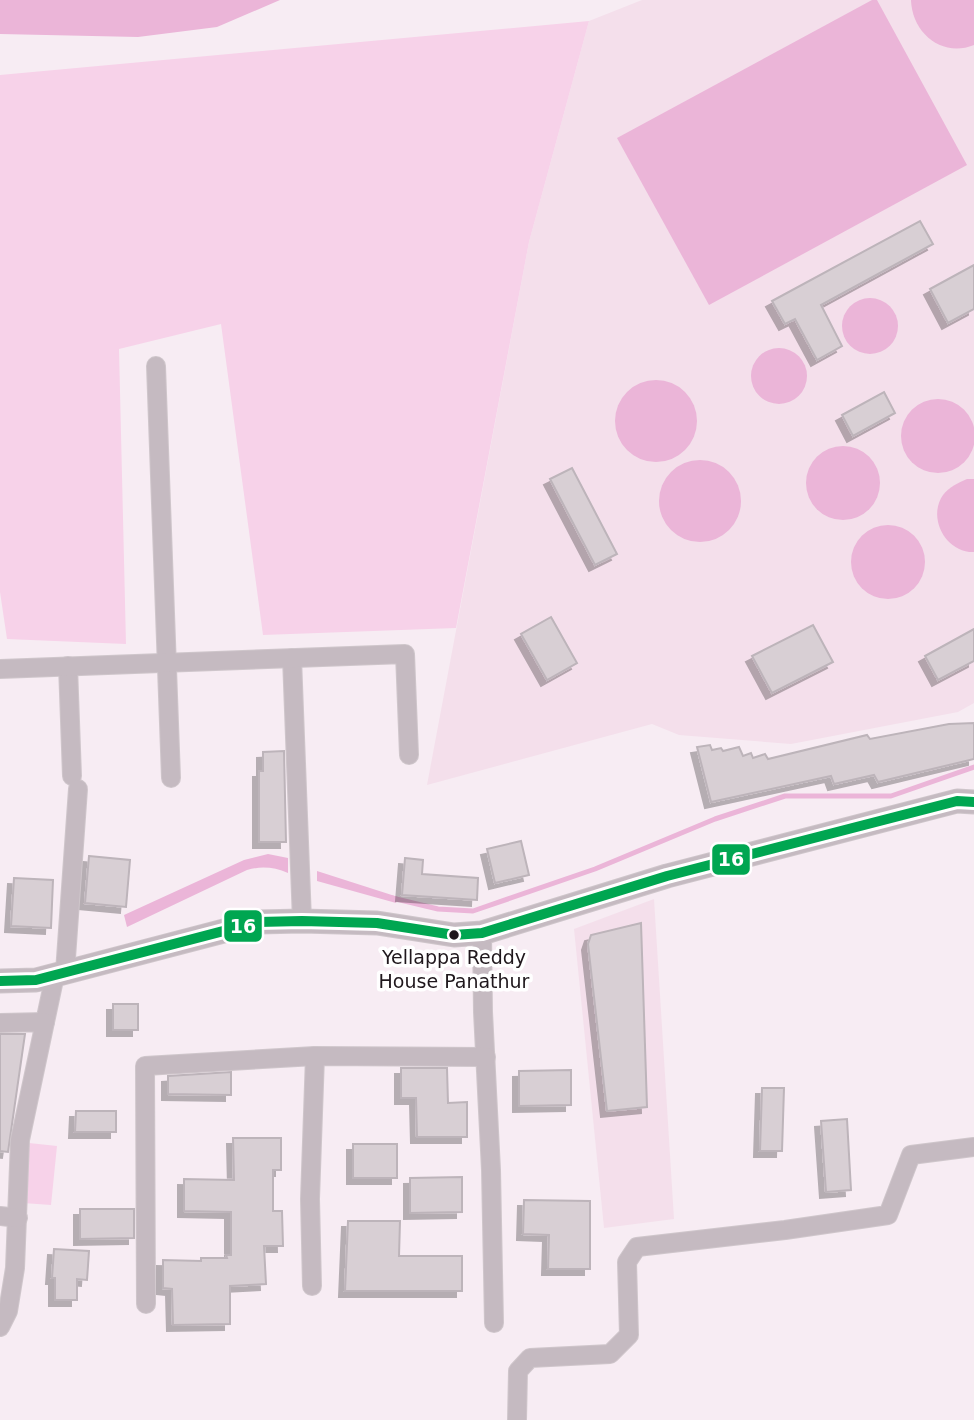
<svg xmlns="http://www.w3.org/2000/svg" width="974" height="1420" font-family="'DejaVu Sans',sans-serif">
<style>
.built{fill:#f4dfeb}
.green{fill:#f7d2e9}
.water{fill:#ebb5d8}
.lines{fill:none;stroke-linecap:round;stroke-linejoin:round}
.stream{stroke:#ebb5d8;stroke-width:5}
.building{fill:#d8cfd4;stroke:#bdb4ba;stroke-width:2;filter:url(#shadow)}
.minor-casing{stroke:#cfc6cb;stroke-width:20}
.tertiary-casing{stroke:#cfc6cb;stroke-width:25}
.minor{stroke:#c5bac1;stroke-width:18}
.tertiary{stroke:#c5bac1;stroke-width:23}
.bus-1-casing{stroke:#fff;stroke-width:16}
.bus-1{stroke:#00a651;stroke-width:10}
.bus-dot{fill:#1f171c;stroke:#fff;stroke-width:2.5}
.labels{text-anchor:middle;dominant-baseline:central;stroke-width:7;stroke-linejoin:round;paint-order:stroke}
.bus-label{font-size:19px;fill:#1f171c;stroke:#fff}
.line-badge{stroke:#fff;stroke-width:2.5}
.badge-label{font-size:19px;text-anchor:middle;font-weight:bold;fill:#fff}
</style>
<defs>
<filter id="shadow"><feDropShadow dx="-6" dy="6" stdDeviation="0" flood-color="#0004"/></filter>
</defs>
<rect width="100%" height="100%" fill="#f7ecf3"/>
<g class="built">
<path d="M642,0H974V703L958,712L791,744L679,735L652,724L427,785L529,242L589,21Z"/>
<path d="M654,899L674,1219L604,1228L574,929Z"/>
</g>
<g class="green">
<path d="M589,21L529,242L456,628L263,635L221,324L119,349L126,644L7,639L0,592V75Z"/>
<path d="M29,1143L57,1146L51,1205L23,1203Z"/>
</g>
<g class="water">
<path d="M0,0H280L217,27L138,37L0,34Z"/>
<path d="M872,0H877L967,165L709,305L617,138Z"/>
<path d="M911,0H974V45C942,58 912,33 911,0Z"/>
<circle cx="870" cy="326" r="28"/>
<circle cx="779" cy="376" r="28"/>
<circle cx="656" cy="421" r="41"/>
<circle cx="938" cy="436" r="37"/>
<circle cx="843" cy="483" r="37"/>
<circle cx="700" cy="501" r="41"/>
<path d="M967,479H974V552C946,553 927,518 943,495C949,487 958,483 967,479Z"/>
<circle cx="888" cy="562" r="37"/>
<path d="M268,854L288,858V873C274,867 261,866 247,870L127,927L124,915L244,860Z"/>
<path d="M317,871L398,897L396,903L317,881Z"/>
</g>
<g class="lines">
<path class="stream" d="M392,898L438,909L473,911L595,869L715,819L785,796H891L974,767"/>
</g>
<g class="building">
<path d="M920,221L933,244L821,305L842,346L817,360L795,319L785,324L772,301Z"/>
<path d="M974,265V309L948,323L930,289Z"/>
<path d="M884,392L895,413L853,436L842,415Z"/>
<path d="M572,468L617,554L595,565L550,479Z"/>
<path d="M551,617L577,663L547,680L521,634Z"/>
<path d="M813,625L833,662L772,693L752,656Z"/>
<path d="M974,629V661L938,680L925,656Z"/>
<path d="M974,723V759L878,782L874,775L834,784L831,776L711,802L697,747L710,745L712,750L721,748L723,751L739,747L743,756L751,753L753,758L765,754L768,759L867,735L870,739L949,724Z"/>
<path d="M284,751L286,842H259V771H263V752Z"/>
<path d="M521,841L529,875L495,883L487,849Z"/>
<path d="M89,856L130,860L126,907L85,903Z"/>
<path d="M405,858L423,860L422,874L478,878L477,900L402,895Z"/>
<path d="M14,878L53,880L51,928L11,926Z"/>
<path d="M641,923L647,1107L607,1111L588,944L591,935Z"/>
<rect x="113" y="1004" width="25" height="26"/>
<path d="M0,1034H25L8,1152L0,1151Z"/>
<path d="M401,1068H447L448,1103L467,1102V1137H417L416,1098H401Z"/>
<path d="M571,1070V1105L519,1106V1071Z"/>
<path d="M231,1072V1095L168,1094V1076Z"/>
<path d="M762,1088H784L782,1151H760Z"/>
<path d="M76,1111H116V1132H75Z"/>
<path d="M847,1119L851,1190L826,1192L821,1121Z"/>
<path d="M233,1138H281V1170H273V1211H282L283,1246H264L266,1284L230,1286V1324L173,1325L172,1289L163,1288V1260L201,1261V1258H227L226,1255H231V1212L184,1211V1179L234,1180Z"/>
<rect x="353" y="1144" width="44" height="34"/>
<path d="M462,1177V1212L410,1213V1178Z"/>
<path d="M524,1200L590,1201V1269H548L549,1235L523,1234Z"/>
<path d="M80,1209H134V1238L80,1239Z"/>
<path d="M348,1221H400L399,1256H462V1291H345Z"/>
<path d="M54,1249L89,1251L87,1280L77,1279V1300H55V1278H52Z"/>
</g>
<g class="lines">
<g class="minor-casing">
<g id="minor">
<path d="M156,366L171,778"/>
<path d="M292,658L302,921"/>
<path d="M68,666L72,776"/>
<path d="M0,669L405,654L409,755"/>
<path d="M482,933L483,1012L491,1170L494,1323"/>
<path d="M65,972L78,789"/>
<path d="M45,1022L55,975"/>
<path d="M0,1023L45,1022L20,1140L15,1268L8,1311L0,1327"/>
<path d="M0,1216L18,1218"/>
<path d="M312,1286L310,1199L315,1056"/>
<path d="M146,1304L145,1066L315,1056L486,1057"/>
<path d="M517,1420L518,1371L530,1358L610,1354L629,1335L627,1262L637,1247L785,1230L888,1215L911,1155L974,1147"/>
</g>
</g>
<g class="tertiary-casing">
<path id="tertiary" d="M0,981L36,980L258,922L302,921L377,923L454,935L482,933L667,876L957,801L974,802"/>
</g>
<use href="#minor" class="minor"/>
<use href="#tertiary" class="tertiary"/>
<g class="bus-1-casing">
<path id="bus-1" d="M0,981L36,980L258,922L302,921L377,923L454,935L482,933L667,876L957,801L974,802"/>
</g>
<use href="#bus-1" class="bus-1"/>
</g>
<circle class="bus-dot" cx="454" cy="935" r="6"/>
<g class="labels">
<g class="bus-label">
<text x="454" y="957">Yellappa Reddy<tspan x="454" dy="24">House Panathur</tspan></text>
</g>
</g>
<g class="line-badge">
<rect x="711" y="843" width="40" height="33" rx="7" fill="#00a651"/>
<rect x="223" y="909" width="40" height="34" rx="7" fill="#00a651"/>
</g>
<g class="badge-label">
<text x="731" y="866">16</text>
<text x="243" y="933">16</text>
</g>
</svg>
